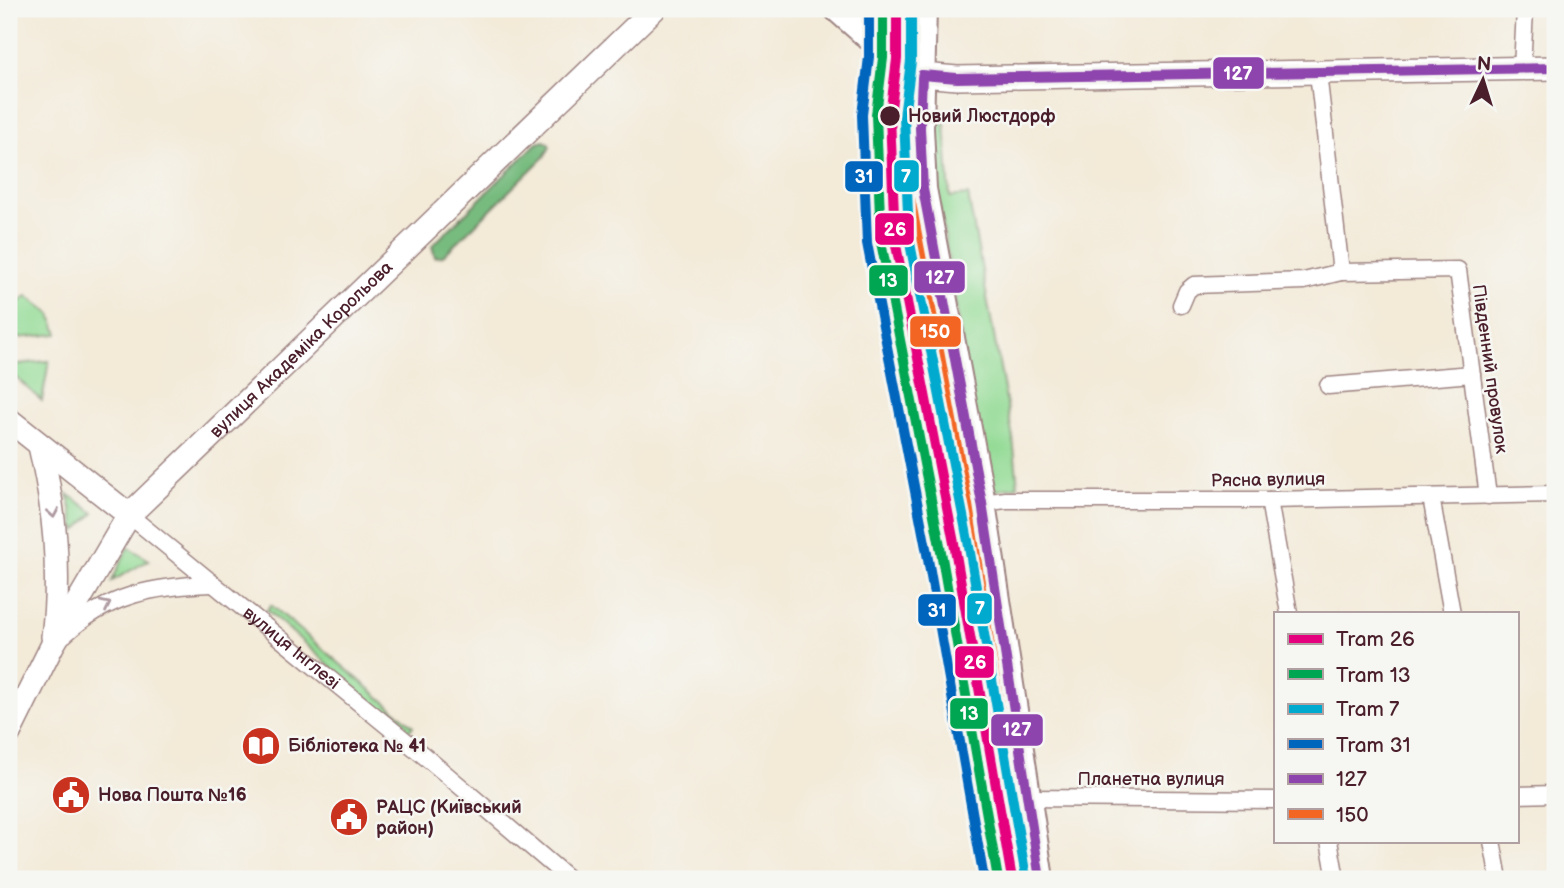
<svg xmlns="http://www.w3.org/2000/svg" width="1564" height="888" font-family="'Balsamiq Sans',sans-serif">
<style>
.green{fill:#94db96;stroke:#6f7d60;stroke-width:2}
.forest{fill:#77bb7f;stroke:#606d55;stroke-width:2}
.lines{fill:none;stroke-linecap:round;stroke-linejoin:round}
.minor-casing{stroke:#9e8482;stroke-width:19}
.secondary-casing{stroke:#9e8482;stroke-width:26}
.primary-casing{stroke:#9e8482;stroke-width:30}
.minor{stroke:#fff;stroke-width:16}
.secondary{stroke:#fff;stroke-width:23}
.primary{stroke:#fff;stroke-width:26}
.bus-1-casing{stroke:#f6f6f2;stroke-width:16}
.bus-2-casing{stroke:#f6f6f2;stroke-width:16}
.bus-1{stroke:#8e44ad;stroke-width:10}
.bus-2{stroke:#f26522;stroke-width:10}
.tram-1-casing{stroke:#f6f6f2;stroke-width:16}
.tram-2-casing{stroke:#f6f6f2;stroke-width:16}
.tram-3-casing{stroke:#f6f6f2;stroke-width:16}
.tram-4-casing{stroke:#f6f6f2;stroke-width:16}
.tram-1{stroke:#e5007d;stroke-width:10}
.tram-2{stroke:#00a651;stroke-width:10}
.tram-3{stroke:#00a9ce;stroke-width:10}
.tram-4{stroke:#0065bd;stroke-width:10}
.oneway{stroke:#ae9aa0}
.stop-dot{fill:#4a1f2b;stroke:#f6f6f2;stroke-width:2.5}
.labels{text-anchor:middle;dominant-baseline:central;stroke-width:5;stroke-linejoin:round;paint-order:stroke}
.stop-label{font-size:18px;font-weight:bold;fill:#4a1f2b;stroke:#f6f6f2;text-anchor:start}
.street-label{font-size:18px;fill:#4a1f2b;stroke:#f6f6f2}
.poi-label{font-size:18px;font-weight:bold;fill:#4a1f2b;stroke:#f6f6f2;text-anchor:start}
.line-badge{stroke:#f6f6f2;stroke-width:2.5}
.badge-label{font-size:19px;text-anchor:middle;font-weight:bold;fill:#fff}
</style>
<rect width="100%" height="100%" fill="#f6f6f2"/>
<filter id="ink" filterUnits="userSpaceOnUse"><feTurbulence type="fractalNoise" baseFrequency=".0143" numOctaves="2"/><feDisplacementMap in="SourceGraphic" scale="14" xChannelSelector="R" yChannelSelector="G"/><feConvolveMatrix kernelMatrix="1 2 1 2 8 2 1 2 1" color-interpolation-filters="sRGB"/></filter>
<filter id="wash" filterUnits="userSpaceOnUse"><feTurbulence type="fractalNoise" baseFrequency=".00686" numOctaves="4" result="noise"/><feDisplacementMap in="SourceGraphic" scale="28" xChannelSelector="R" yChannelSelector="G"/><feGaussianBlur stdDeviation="1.57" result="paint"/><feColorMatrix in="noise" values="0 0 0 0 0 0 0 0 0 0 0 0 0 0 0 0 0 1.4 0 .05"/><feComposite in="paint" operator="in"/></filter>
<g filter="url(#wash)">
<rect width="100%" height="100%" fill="#f3ead8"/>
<g class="green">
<path d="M934,123H945L950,197L968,195L1013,438L1018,486L986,493L938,196Z"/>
<path d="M27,296L51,314L58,334L9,339V309Z"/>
<path d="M49,361L42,401L9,371V365Z"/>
<path d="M68,494L94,513L76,531Z"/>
<path d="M128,547L149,560L112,581Z"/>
<path d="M271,605L413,726L407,734L267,610Z"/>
</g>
<g class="forest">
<path d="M544,141L548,143L550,147L544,157L443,256L435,257L432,246L537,143Z"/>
<path d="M870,180H877L887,262L878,263Z"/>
</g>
</g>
<g filter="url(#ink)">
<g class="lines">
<g class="minor-casing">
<g id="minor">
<path d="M1522,69L1525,9"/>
<path d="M1318,73L1341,272L1458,270L1488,496"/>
<path d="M1181,305L1187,291L1194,285L1304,281L1341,272"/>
<path d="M1328,386L1472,374"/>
<path d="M1431,497L1452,613"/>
<path d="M1269,500L1289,613"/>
<path d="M982,503L1006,500H1269L1555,494"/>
<path id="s1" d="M129,515L434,764L569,879"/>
<path d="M64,635C109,594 154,586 212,584"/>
<path d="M1517,795L1555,794"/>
<path d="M1026,798L1275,800"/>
<path d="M1329,841L1336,879"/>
<path d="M1492,841L1499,879"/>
</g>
</g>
<g class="secondary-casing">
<g id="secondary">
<path d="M922,75L957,78L1555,68"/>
<path d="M9,420L129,515"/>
<path d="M40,446C55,509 61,572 53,637"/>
<path id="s2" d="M9,733L52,646L129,515L654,9"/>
</g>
</g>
<g class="primary-casing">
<g id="primary">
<path d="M838,9L889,54L922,75"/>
<path d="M923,9L920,128L923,189L982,503L1040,879"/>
</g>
</g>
<use href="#minor" class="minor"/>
<use href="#secondary" class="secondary"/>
<use href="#primary" class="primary"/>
<g class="bus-1-casing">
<g id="bus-1">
<path d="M922,75L920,128L923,189L982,503L1040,879"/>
<path d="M922,75L957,78L1555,68"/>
</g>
</g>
<g class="bus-2-casing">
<path id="bus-2" d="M909,9L906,128L909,192L968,505L1026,879"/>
</g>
<use href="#bus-1" class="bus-1"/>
<use href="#bus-2" class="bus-2"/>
<g class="tram-1-casing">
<path id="tram-1" d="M897,9V59L890,116L895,240L954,543L1012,879"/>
</g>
<g class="tram-2-casing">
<path id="tram-2" d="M883,9V58L876,115L881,242L940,546L998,879"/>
</g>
<g class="tram-3-casing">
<path id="tram-3" d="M911,9V61L904,117L909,238L968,541L1026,877"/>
</g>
<g class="tram-4-casing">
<path id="tram-4" d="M869,9V57L862,115L867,243L926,548L984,879"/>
</g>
<use href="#tram-1" class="tram-1"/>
<use href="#tram-2" class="tram-2"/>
<use href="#tram-3" class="tram-3"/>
<use href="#tram-4" class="tram-4"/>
</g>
<defs><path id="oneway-chevron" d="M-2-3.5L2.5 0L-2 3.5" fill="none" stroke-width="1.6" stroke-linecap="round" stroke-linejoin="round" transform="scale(1.75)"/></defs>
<g class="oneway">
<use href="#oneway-chevron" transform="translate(53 513) rotate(80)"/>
<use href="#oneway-chevron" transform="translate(106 605) rotate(-26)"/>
</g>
</g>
<defs>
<g id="library-disc" transform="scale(2.0125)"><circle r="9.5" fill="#c8321e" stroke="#f6f6f2"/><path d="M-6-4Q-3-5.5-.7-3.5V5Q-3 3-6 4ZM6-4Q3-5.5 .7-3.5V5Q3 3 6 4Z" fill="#fff"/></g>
<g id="civic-disc" transform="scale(2.0125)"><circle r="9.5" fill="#c8321e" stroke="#f6f6f2"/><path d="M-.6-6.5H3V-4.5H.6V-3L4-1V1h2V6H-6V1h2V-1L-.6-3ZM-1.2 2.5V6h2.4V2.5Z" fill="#fff"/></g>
</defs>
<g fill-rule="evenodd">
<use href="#library-disc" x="261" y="746"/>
<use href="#civic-disc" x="71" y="795"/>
<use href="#civic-disc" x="349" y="817"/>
</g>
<circle class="stop-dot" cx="890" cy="116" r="11"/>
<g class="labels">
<g class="stop-label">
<text x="908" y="116">Новий Люстдорф</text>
</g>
<g class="street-label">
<text stroke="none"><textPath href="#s2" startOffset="488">вулиця Академіка Корольова</textPath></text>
<text transform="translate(1490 369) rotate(82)">Південний провулок</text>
<text transform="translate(1268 480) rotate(-1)">Рясна вулиця</text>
<text stroke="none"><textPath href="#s1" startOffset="210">вулиця Інглезі</textPath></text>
<text x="1151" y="779">Планетна вулиця</text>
</g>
<g class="poi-label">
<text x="288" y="746">Бібліотека № 41</text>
<text x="98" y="795">Нова Пошта №16</text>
<text x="376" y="807">РАЦС (Київський<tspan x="376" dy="21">район)</tspan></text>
</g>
</g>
<g class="line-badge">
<rect x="1212" y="56" width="53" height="34" rx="7" fill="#8e44ad"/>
<rect x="893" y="159" width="27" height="34" rx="7" fill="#00a9ce"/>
<rect x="844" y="160" width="40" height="33" rx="7" fill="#0065bd"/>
<rect x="874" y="212" width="41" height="34" rx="7" fill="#e5007d"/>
<rect x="913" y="260" width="53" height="34" rx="7" fill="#8e44ad"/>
<rect x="868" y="264" width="41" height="33" rx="7" fill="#00a651"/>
<rect x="909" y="315" width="53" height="33" rx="7" fill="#f26522"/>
<rect x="966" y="592" width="27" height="33" rx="7" fill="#00a9ce"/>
<rect x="917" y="593" width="40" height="34" rx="7" fill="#0065bd"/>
<rect x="954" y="645" width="41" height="34" rx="7" fill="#e5007d"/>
<rect x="949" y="697" width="40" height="33" rx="7" fill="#00a651"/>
<rect x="990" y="713" width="54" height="34" rx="7" fill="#8e44ad"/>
</g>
<g class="badge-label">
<text x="1238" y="80">127</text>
<text x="906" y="183">7</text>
<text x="864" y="183">31</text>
<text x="895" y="236">26</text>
<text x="940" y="284">127</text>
<text x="888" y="287">13</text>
<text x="935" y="338">150</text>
<text x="980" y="615">7</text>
<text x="937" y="617">31</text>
<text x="975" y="669">26</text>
<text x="969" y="720">13</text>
<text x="1017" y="736">127</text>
</g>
<rect width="1564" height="888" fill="none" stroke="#f6f6f2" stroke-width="35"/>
<rect x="1274" y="612" width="245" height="231" fill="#f6f6f2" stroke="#b1a0a2" stroke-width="2"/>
<rect x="1288" y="634" width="35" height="10" fill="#e5007d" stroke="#b1a0a2" stroke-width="2"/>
<text x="1336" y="646" font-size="21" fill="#4a1f2b">Tram 26</text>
<rect x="1288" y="669" width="35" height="10" fill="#00a651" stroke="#b1a0a2" stroke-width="2"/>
<text x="1336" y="682" font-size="21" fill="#4a1f2b">Tram 13</text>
<rect x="1288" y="704" width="35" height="10" fill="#00a9ce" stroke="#b1a0a2" stroke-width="2"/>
<text x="1336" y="716" font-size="21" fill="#4a1f2b">Tram 7</text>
<rect x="1288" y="739" width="35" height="10" fill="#0065bd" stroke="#b1a0a2" stroke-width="2"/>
<text x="1336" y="752" font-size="21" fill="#4a1f2b">Tram 31</text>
<rect x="1288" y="774" width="35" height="10" fill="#8e44ad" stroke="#b1a0a2" stroke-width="2"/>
<text x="1336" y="786" font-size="21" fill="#4a1f2b">127</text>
<rect x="1288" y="809" width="35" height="10" fill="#f26522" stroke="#b1a0a2" stroke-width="2"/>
<text x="1336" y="822" font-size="21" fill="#4a1f2b">150</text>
<g transform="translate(1483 80) rotate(4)" stroke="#f6f6f2" stroke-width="5" paint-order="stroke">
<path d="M0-5L12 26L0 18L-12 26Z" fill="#4a1f2b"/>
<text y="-10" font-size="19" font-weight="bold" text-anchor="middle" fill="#4a1f2b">N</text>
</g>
</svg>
